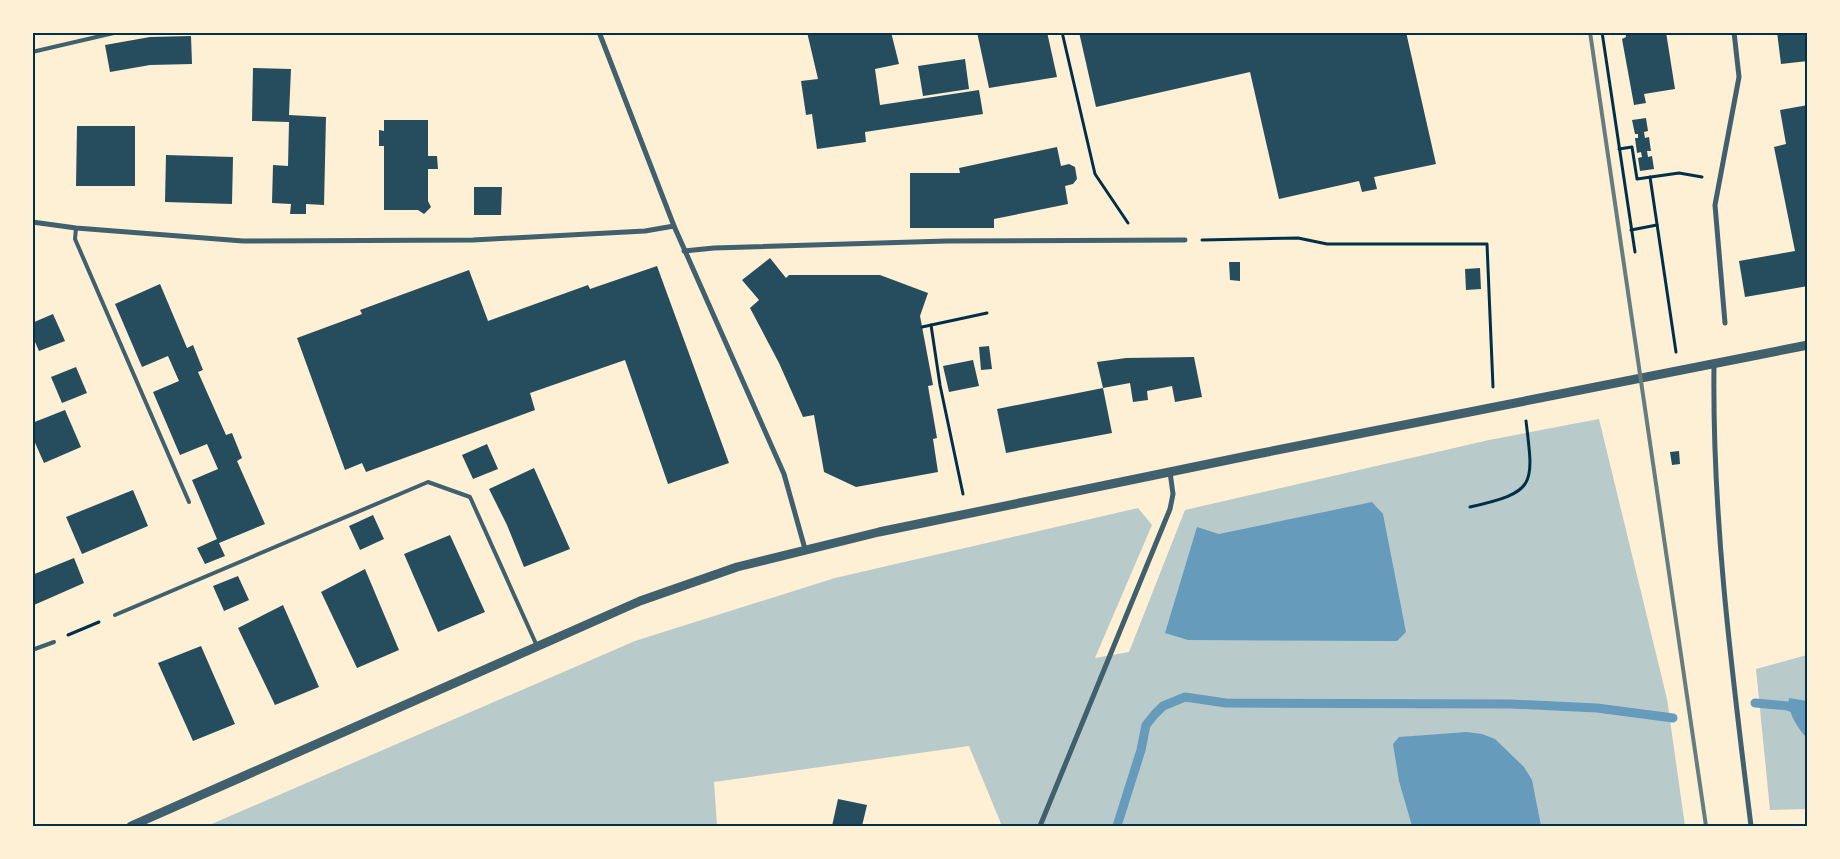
<svg xmlns="http://www.w3.org/2000/svg" width="1840" height="859" font-family="Raleway,sans-serif">
<style>
.green{fill:#b9caca}
.water{fill:#669bbc}
.lines{fill:none;stroke-linecap:round;stroke-linejoin:round}
.stream{stroke:#669bbc;stroke-width:9}
.building{fill:#264d5e}
.path{stroke:#003049;stroke-width:3}
.service{stroke:#3f606c;stroke-width:4}
.minor{stroke:#3f606c;stroke-width:5}
.tertiary{stroke:#3f606c;stroke-width:9}
.rail{stroke:#657d81;stroke-width:4}
.neatline{fill:none;stroke:#003049;stroke-width:2}
</style>
<rect width="100%" height="100%" fill="#fdf0d5"/>
<g class="green">
<path d="M1599,419L1667,699L1685,826H1002L969,746L714,782L717,826H207L635,641L835,578L1138,508L1152,525L1095,658L1129,652L1185,510L1489,440Z"/>
<path d="M1807,655V809L1770,810L1756,669Z"/>
</g>
<g class="water">
<path d="M1372,502L1383,514L1406,632L1397,641L1188,640L1165,633L1197,527L1219,534Z"/>
<path d="M1789,698L1807,701V738C1798,729 1787,712 1789,698Z"/>
<path d="M1467,732L1482,734L1495,739L1524,767L1532,780L1541,826H1412L1399,781L1393,744L1399,737Z"/>
</g>
<g class="lines">
<g class="stream">
<path d="M1755,703L1788,706L1808,714"/>
<path d="M1117,826L1141,750L1146,725L1155,714L1163,706L1185,697L1226,703L1511,704L1597,708L1673,718"/>
</g>
</g>
<g class="building">
<path d="M807,32H891L899,64L875,69L880,105L979,90L983,114L865,132L866,142L817,149L812,114L806,115L801,81L818,79Z"/>
<path d="M977,32H1047L1057,77L989,88Z"/>
<path d="M1079,32H1406L1436,164L1374,177L1377,189L1362,192L1359,181L1279,199L1250,72L1096,107Z"/>
<path d="M1625,32H1666L1675,89L1644,94L1646,103L1634,105L1622,39L1626,37Z"/>
<path d="M1777,32H1808V61L1781,64Z"/>
<path d="M191,36L192,64L150,65L110,72L105,45L150,37Z"/>
<path d="M965,59L969,89L923,96L918,66Z"/>
<path d="M253,68L291,69L289,115L326,117L324,205L306,204V214H290L291,204L272,203L273,165L288,166L289,122L252,121Z"/>
<path d="M1808,105V286L1745,297L1739,261L1795,251L1774,147L1786,144L1780,110Z"/>
<path d="M1646,118L1648,131L1644,132L1645,138L1649,137L1651,151H1647L1648,157L1652,156L1654,169L1640,171L1638,158L1642,157L1641,152L1637,153L1635,138H1638V134H1635L1632,120Z"/>
<path d="M384,120H428V156H437L438,169H428V201L431,207L424,214L418,210H384V146H379V130L384,131Z"/>
<path d="M77,126H135V186H76Z"/>
<path d="M1057,147L1061,166L1069,164L1075,167L1077,179L1073,184L1065,186L1068,204L994,219V228H910V173H960L959,168Z"/>
<path d="M166,155L233,157L232,204L165,202Z"/>
<path d="M474,187H502L501,215H474Z"/>
<path d="M770,258L786,278L789,275H880L928,293L920,316L933,385L928,386L937,438L933,439L938,472L856,487L824,472L814,415L803,417L779,363L750,308L759,300L742,280Z"/>
<path d="M1229,262H1240V281L1230,280Z"/>
<path d="M657,266L729,463L668,484L625,360L530,393L535,410L366,472L362,463L345,470L297,338L362,314L360,310L469,270L488,321L588,285L590,289Z"/>
<path d="M1480,268L1481,289L1466,290L1465,269Z"/>
<path d="M160,284L187,348L193,345L203,370L198,372L226,435L232,433L242,458L237,461L265,524L219,543L225,556L205,564L197,548L217,539L192,480L218,469L207,444L180,455L153,392L179,381L168,356L142,367L115,304Z"/>
<path d="M53,314L65,341L39,351L32,335V323Z"/>
<path d="M989,346L992,369L981,370L979,347Z"/>
<path d="M1194,357L1202,397L1175,402L1172,386L1147,391L1148,400L1133,402L1130,383L1103,388L1097,362L1126,358Z"/>
<path d="M973,360L979,386L949,392L943,366Z"/>
<path d="M76,367L87,393L62,403L51,377Z"/>
<path d="M1103,388L1112,433L1006,453L997,409Z"/>
<path d="M65,410L81,447L44,463L32,436V423Z"/>
<path d="M487,444L498,469L473,479L462,455Z"/>
<path d="M1679,451L1680,464L1672,465L1670,452Z"/>
<path d="M534,468L570,549L524,567L507,525L489,489Z"/>
<path d="M133,490L148,526L82,554L66,517Z"/>
<path d="M373,515L384,539L360,550L349,526Z"/>
<path d="M450,535L485,612L438,632L404,554Z"/>
<path d="M74,558L84,583L34,605L32,575Z"/>
<path d="M365,569L399,650L357,668L321,592Z"/>
<path d="M238,576L249,600L224,611L213,586Z"/>
<path d="M283,605L319,687L275,705L238,628Z"/>
<path d="M201,646L235,724L193,741L158,663Z"/>
<path d="M838,799L867,805L862,826H832Z"/>
</g>
<g class="lines">
<g class="path">
<path d="M1062,32L1095,174L1128,223"/>
<path d="M1602,32L1635,252"/>
<path d="M1619,149L1632,147L1637,179L1679,173L1702,177"/>
<path d="M1650,177L1676,352"/>
<path d="M1631,230L1657,225"/>
<path d="M1202,240L1298,238L1327,244H1487L1493,387"/>
<path d="M931,325L940,385L963,494"/>
<path d="M922,327L987,313"/>
<path d="M1470,507C1536,492 1534,486 1526,421"/>
<path d="M68,635L99,622"/>
</g>
<g class="service">
<path d="M32,52L118,32"/>
<path d="M76,228L75,239L189,502"/>
<path d="M115,615L428,482L470,497L537,646"/>
<path d="M32,650L54,642"/>
</g>
<g class="minor">
<path d="M599,32L674,226L784,474L805,549"/>
<path d="M32,222L76,228L243,241L473,240L645,231L674,226"/>
<path d="M684,251L714,248L947,241L1185,240"/>
<path d="M1725,323L1715,205L1739,77L1734,32"/>
<path d="M1714,365C1712,519 1732,673 1751,826"/>
<path d="M1040,826L1170,509L1173,494L1170,472"/>
</g>
<path class="tertiary" d="M131,826L640,601L737,567L879,532L1252,455L1808,345"/>
<path class="rail" d="M1590,32L1706,826"/>
</g>
<rect width="1840" height="859" fill="none" stroke="#fdf0d5" stroke-width="68"/>
<rect x="34" y="34" width="1772" height="791" class="neatline"/>
</svg>
